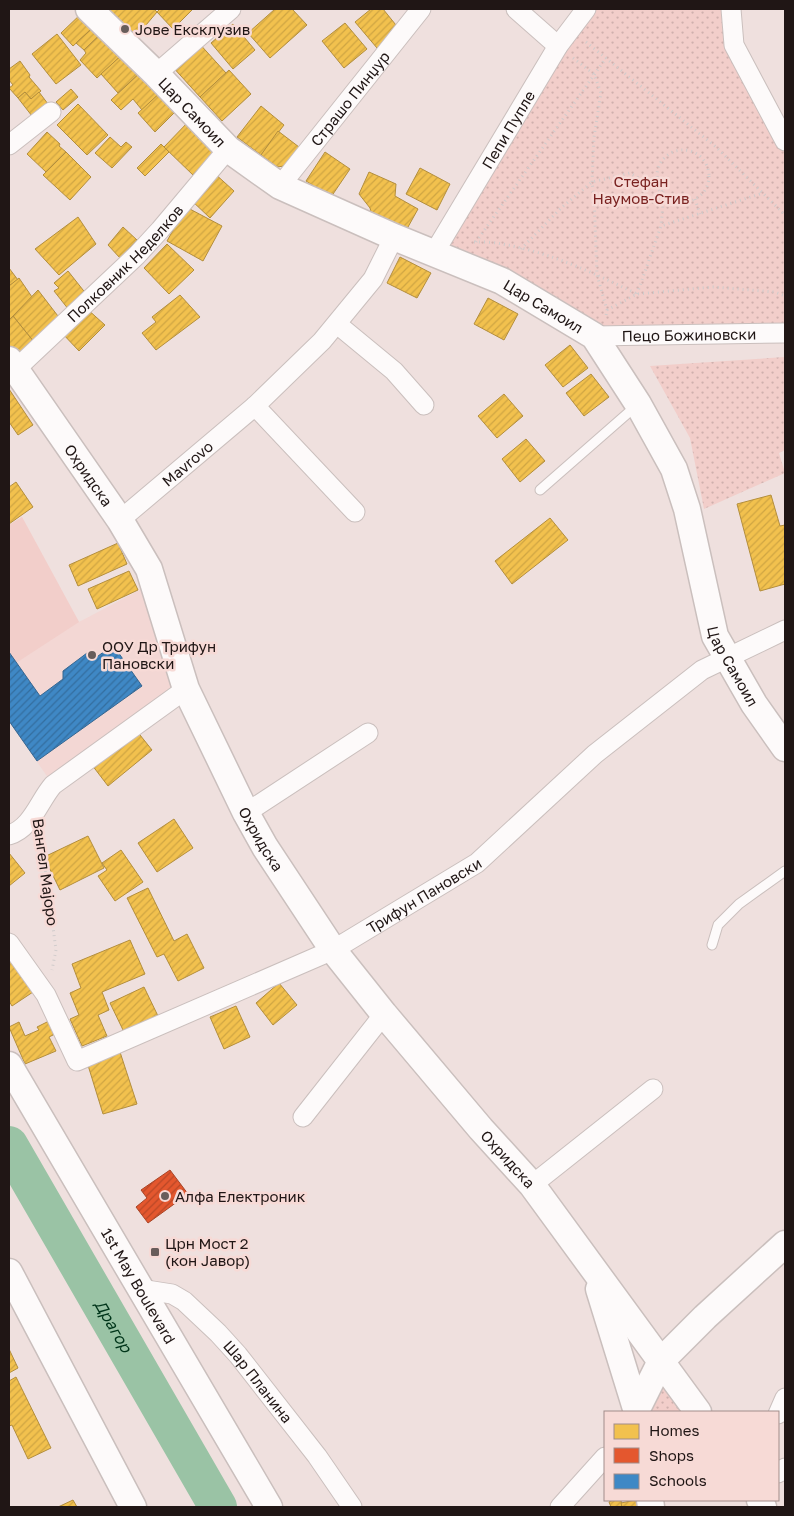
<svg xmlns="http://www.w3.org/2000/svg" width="794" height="1516" font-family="'Golos Text',sans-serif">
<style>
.built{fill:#f3d7d4}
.green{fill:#f2ceca}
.park{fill:url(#park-dots)}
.homes{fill:url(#homes-hatch);stroke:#b38e3d}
.shops{fill:url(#shops-hatch);stroke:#a94426}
.schools{fill:url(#schools-hatch);stroke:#366690}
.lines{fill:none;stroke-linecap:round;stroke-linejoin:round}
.river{stroke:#9ac3a5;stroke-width:38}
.lane-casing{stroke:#cabfbd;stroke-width:11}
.street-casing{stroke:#cabfbd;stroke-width:21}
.secondary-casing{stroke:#cabfbd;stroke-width:29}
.path{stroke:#d1cccc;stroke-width:3;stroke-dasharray:1 4;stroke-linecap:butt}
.lane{stroke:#fdfafa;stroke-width:9}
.street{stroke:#fdfafa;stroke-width:19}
.secondary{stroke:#fdfafa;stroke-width:26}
.poi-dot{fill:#685d5b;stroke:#f7dad6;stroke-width:2}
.labels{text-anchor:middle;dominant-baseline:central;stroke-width:5;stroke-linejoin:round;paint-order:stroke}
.poi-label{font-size:15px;fill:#201615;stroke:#f7dad6;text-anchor:start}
.street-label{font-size:15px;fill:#201615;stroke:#f7dad6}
.park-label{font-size:15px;fill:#7a2220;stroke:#f7dad6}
.water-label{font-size:16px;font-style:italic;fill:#00351a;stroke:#f7dad6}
</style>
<defs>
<pattern id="park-dots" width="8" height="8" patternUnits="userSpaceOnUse" patternTransform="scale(1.25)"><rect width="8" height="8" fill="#f2ceca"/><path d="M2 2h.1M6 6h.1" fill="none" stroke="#cfb0ad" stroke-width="1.8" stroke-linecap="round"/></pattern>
<pattern id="homes-hatch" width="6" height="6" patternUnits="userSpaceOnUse" patternTransform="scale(1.25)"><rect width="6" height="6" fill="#f2c14e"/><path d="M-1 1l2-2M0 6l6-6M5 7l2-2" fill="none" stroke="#cfa543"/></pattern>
<pattern id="shops-hatch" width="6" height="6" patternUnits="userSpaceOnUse" patternTransform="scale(1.25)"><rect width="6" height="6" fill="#e4572e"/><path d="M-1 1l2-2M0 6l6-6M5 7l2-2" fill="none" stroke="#b84726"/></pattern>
<pattern id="schools-hatch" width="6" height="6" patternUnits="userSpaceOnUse" patternTransform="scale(1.25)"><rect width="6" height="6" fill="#3f88c5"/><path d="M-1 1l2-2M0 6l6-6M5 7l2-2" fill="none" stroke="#346e9f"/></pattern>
</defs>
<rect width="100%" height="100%" fill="#efe0de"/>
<path class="built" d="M22,517L79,622L153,583L186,689L53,785L9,721V525Z"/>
<path class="green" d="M22,517L79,622L16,663L9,652V525Z"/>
<g class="park">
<path d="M586,9H731L734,45L785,141V333L594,336L434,253Z"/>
<path d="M785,357V450L779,453L785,473L704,509L690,438L650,366Z"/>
<path d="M666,1384L685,1412H648L645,1403Z"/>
</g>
<g class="homes">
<path d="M105,9H154L157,12L135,38Z"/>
<path d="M160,9H193L173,29L157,12Z"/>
<path d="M275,9H292L307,25L270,58L248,33Z"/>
<path d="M371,9H383L400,30L377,48L355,22Z"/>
<path d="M84,11L97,24L73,46L61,33Z"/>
<path d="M345,23L367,49L344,68L322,41Z"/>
<path d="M97,24L104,31L84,50L76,43Z"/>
<path d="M233,24L255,50L233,69L211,43Z"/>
<path d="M104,31L124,53L97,78L80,60L86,53L84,50Z"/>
<path d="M57,34L81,65L56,84L32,54Z"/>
<path d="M197,41L226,73L200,97L171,65Z"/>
<path d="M124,53L142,71L118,93L101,74Z"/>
<path d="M20,61L30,75L29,77L41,91L31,99L25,92L18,98L9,88L13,85L9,80V69Z"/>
<path d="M229,70L251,94L222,121L200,97Z"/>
<path d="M142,71L162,91L142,110L133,99L121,110L111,100Z"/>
<path d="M71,89L78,97L63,110L56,102Z"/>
<path d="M162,91L178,109L155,132L138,113Z"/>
<path d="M25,92L31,99L39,92L48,104L32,116L18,98Z"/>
<path d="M78,104L108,135L87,155L57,125Z"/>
<path d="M261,106L284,125L261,155L237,137Z"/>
<path d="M190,120L220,148L194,176L164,147Z"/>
<path d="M278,131L299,147L284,166L277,167L261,155Z"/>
<path d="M47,132L60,144L59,146L66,152L46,172L27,154Z"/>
<path d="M110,137L121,147L126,142L132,147L112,168L95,153Z"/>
<path d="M161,144L169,152L145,176L137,168Z"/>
<path d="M66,152L91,177L70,200L43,175Z"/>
<path d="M325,152L350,169L331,197L306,181Z"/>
<path d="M420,168L450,184L437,210L406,194Z"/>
<path d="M213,172L234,191L210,218L190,199Z"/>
<path d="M369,172L396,184L395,196L418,209L403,236L373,219L370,208L359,194Z"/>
<path d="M186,207L222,226L203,261L167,241Z"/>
<path d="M78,217L96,244L59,275L35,249Z"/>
<path d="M123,227L137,240L120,258L108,245Z"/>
<path d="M167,244L194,270L169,294L144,268Z"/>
<path d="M400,257L431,273L417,298L387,283Z"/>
<path d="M9,268L18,280L9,286Z"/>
<path d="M68,271L87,295L69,310L54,291L59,288L54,283Z"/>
<path d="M19,278L32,297L9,320V286Z"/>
<path d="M38,290L61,320L34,342L13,316Z"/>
<path d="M180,295L200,317L156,350L142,333L156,322L152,317Z"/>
<path d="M488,298L518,314L504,340L474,324Z"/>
<path d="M86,308L105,325L79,351L61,332Z"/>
<path d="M13,316L34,342L16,356L9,347V320Z"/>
<path d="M570,345L588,368L563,387L545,365Z"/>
<path d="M591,374L609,397L584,416L566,393Z"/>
<path d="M9,389L33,425L18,435L9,422Z"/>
<path d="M504,394L523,416L497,438L478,416Z"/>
<path d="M526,439L545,461L520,482L502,459Z"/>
<path d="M16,482L33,507L9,524V487Z"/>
<path d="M771,495L780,526L785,525V584L760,591L737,504Z"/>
<path d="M550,518L568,540L512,584L495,561Z"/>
<path d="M118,543L127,564L78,586L69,565Z"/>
<path d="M129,571L138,590L97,609L88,589Z"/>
<path d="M136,730L152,750L108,786L92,765Z"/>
<path d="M174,819L193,848L157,872L138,843Z"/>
<path d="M88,836L104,868L60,890L44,857Z"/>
<path d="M121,850L143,882L115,901L98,876L107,870L102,863Z"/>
<path d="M9,853L25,873L9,886Z"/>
<path d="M148,888L174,941L187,934L204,968L178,981L164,954L157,957L127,898Z"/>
<path d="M130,940L145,974L102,992L109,1010L98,1015L107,1036L82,1046L70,1019L79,1015L70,993L81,988L72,964Z"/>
<path d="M9,949L36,990L12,1006L9,1001Z"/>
<path d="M279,983L297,1005L273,1025L256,1003Z"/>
<path d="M144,987L158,1016L124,1032L110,1003Z"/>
<path d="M236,1006L250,1037L224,1049L210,1017Z"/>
<path d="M49,1021L55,1034L49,1037L56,1051L25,1064L9,1027L19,1022L25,1036L39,1030L37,1027Z"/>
<path d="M120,1052L137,1104L103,1114L87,1062Z"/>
<path d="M9,1349L18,1368L9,1373Z"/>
<path d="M16,1377L51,1448L28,1459L12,1425L9,1426V1381Z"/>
<path d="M73,1500L77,1507H58Z"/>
<path d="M613,1500H621L622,1507H611L609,1502Z"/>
<path d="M635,1500H645L647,1507H622L621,1503Z"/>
</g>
<path class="shops" d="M170,1170L188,1194L148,1223L136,1207L147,1198L141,1190Z"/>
<path class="schools" d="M113,645L142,686L37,761L9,721V652L40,696L63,679V671L87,653L94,659Z"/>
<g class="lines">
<path class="river" id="s1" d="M9,1145L218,1507"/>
<g class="lane-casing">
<g id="lane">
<path d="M540,490L636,406"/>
<path d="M712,945L718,925L739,904L785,871"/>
</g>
</g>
<g class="street-casing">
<g id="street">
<path d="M516,9L558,46"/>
<path d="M731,9L734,45L785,141"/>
<path d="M156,74L231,9"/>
<path d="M9,145L51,112"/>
<path id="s2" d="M280,186L421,9"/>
<path id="s3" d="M434,253L558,46L586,9"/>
<path d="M337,324L394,371L424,405"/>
<path id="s4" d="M594,336L785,333"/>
<path id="s5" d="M16,369L137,255L160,230L228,149"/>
<path d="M255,406L355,512"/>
<path id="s6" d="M120,520L255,406L322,341L373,279L394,237"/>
<path d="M246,813L368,733"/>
<path d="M9,835C32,828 39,801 53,785L186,689"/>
<path id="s7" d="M9,943L46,995L77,1061L333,950L477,863L595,754L702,670L785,630"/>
<path d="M303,1117L384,1014"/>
<path d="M532,1185L653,1089"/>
<path id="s8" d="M140,1289L172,1294L184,1301L218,1333L238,1355L317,1456L352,1507"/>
<path d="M778,1414L785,1398"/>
<path d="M778,1473L785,1468"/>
<path d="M560,1507L605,1457"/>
</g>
</g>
<g class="secondary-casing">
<g id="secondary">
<path id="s9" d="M89,9L156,74L228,149L280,186L394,237L502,281L594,336L638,404L674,469L687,509L715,636L754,704L785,748"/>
<path id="s10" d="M9,360L120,520L149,569L186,689L246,813L265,847L333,950L384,1014L481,1129L532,1185L698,1412"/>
<path id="s11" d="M9,1065L269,1507"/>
<path d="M9,1272L133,1507"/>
<path d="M599,1289L637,1412"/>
<path d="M637,1409L661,1361L705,1317L785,1244"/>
<path d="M650,1500L651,1507"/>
<path d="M760,1500L763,1507"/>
</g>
</g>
<g class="path">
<path d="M586,42L716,147L785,215"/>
<path d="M573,58L594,74L601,93L594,137L592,182L594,196L597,275L607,310L606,316"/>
<circle cx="683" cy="176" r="26"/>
<path d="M695,199L700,214"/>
<path d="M474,242C483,242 493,242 502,244C549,252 594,273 637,294"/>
<path d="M476,242L606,58"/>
<path d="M521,249L561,208L592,182L630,173L664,193L661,226"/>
<path d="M637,294L661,226L763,193"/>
<path d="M607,310L637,294L713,287L775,292L785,296"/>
<path d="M41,836L56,950L52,970"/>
</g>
<use href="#lane" class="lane"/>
<use href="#street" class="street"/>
<use href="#secondary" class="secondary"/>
</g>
<g class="poi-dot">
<circle cx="125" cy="29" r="5"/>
<circle cx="92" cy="655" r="5"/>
<circle cx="165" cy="1196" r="5"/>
<rect x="150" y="1247" width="10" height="10" rx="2.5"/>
</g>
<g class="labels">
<g class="poi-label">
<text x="135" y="29">Јове Ексклузив</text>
<text x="102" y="646">ООУ Др Трифун<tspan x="102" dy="17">Пановски</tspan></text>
<text x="175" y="1196">Алфа Електроник</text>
<text x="165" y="1243">Црн Мост 2<tspan x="165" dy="17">(кон Јавор)</tspan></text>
</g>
<g class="street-label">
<text stroke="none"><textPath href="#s2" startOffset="112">Страшо Пинџур</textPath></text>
<text stroke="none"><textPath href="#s9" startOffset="146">Цар Самоил</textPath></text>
<text stroke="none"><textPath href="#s3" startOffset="144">Пепи Пупле</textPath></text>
<text stroke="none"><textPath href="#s5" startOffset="152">Полковник Неделков</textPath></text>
<text stroke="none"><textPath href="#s9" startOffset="551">Цар Самоил</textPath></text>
<text stroke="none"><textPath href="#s4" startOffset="95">Пецо Божиновски</textPath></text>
<text stroke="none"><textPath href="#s6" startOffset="88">Mavrovo</textPath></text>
<text stroke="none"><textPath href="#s10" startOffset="140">Охридска</textPath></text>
<text stroke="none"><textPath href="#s9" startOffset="972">Цар Самоил</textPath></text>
<text stroke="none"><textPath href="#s10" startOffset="545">Охридска</textPath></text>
<text transform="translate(46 872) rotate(82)">Вангел Мајоро</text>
<text stroke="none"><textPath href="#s7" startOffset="522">Трифун Пановски</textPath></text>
<text stroke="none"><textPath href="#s10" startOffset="950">Охридска</textPath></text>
<text stroke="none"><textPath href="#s11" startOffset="256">1st May Boulevard</textPath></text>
<text stroke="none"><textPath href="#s8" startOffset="156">Шар Планина</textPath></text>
</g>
<g class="park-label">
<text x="641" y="181">Стефан<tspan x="641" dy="17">Наумов-Стив</tspan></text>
</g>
<g class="water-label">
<text stroke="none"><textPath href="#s1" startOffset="209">Драгор</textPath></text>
</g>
</g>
<rect width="794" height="1516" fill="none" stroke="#201615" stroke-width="20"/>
<rect x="604" y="1411" width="175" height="90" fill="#f7dad6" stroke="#a18c89"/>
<rect x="614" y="1424" width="25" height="15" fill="#f2c14e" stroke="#a18c89"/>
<text x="649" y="1436" font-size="15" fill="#201615">Homes</text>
<rect x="614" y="1448" width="25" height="15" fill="#e4572e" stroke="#a18c89"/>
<text x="649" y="1461" font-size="15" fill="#201615">Shops</text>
<rect x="614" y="1474" width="25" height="15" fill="#3f88c5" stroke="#a18c89"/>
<text x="649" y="1486" font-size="15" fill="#201615">Schools</text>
</svg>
